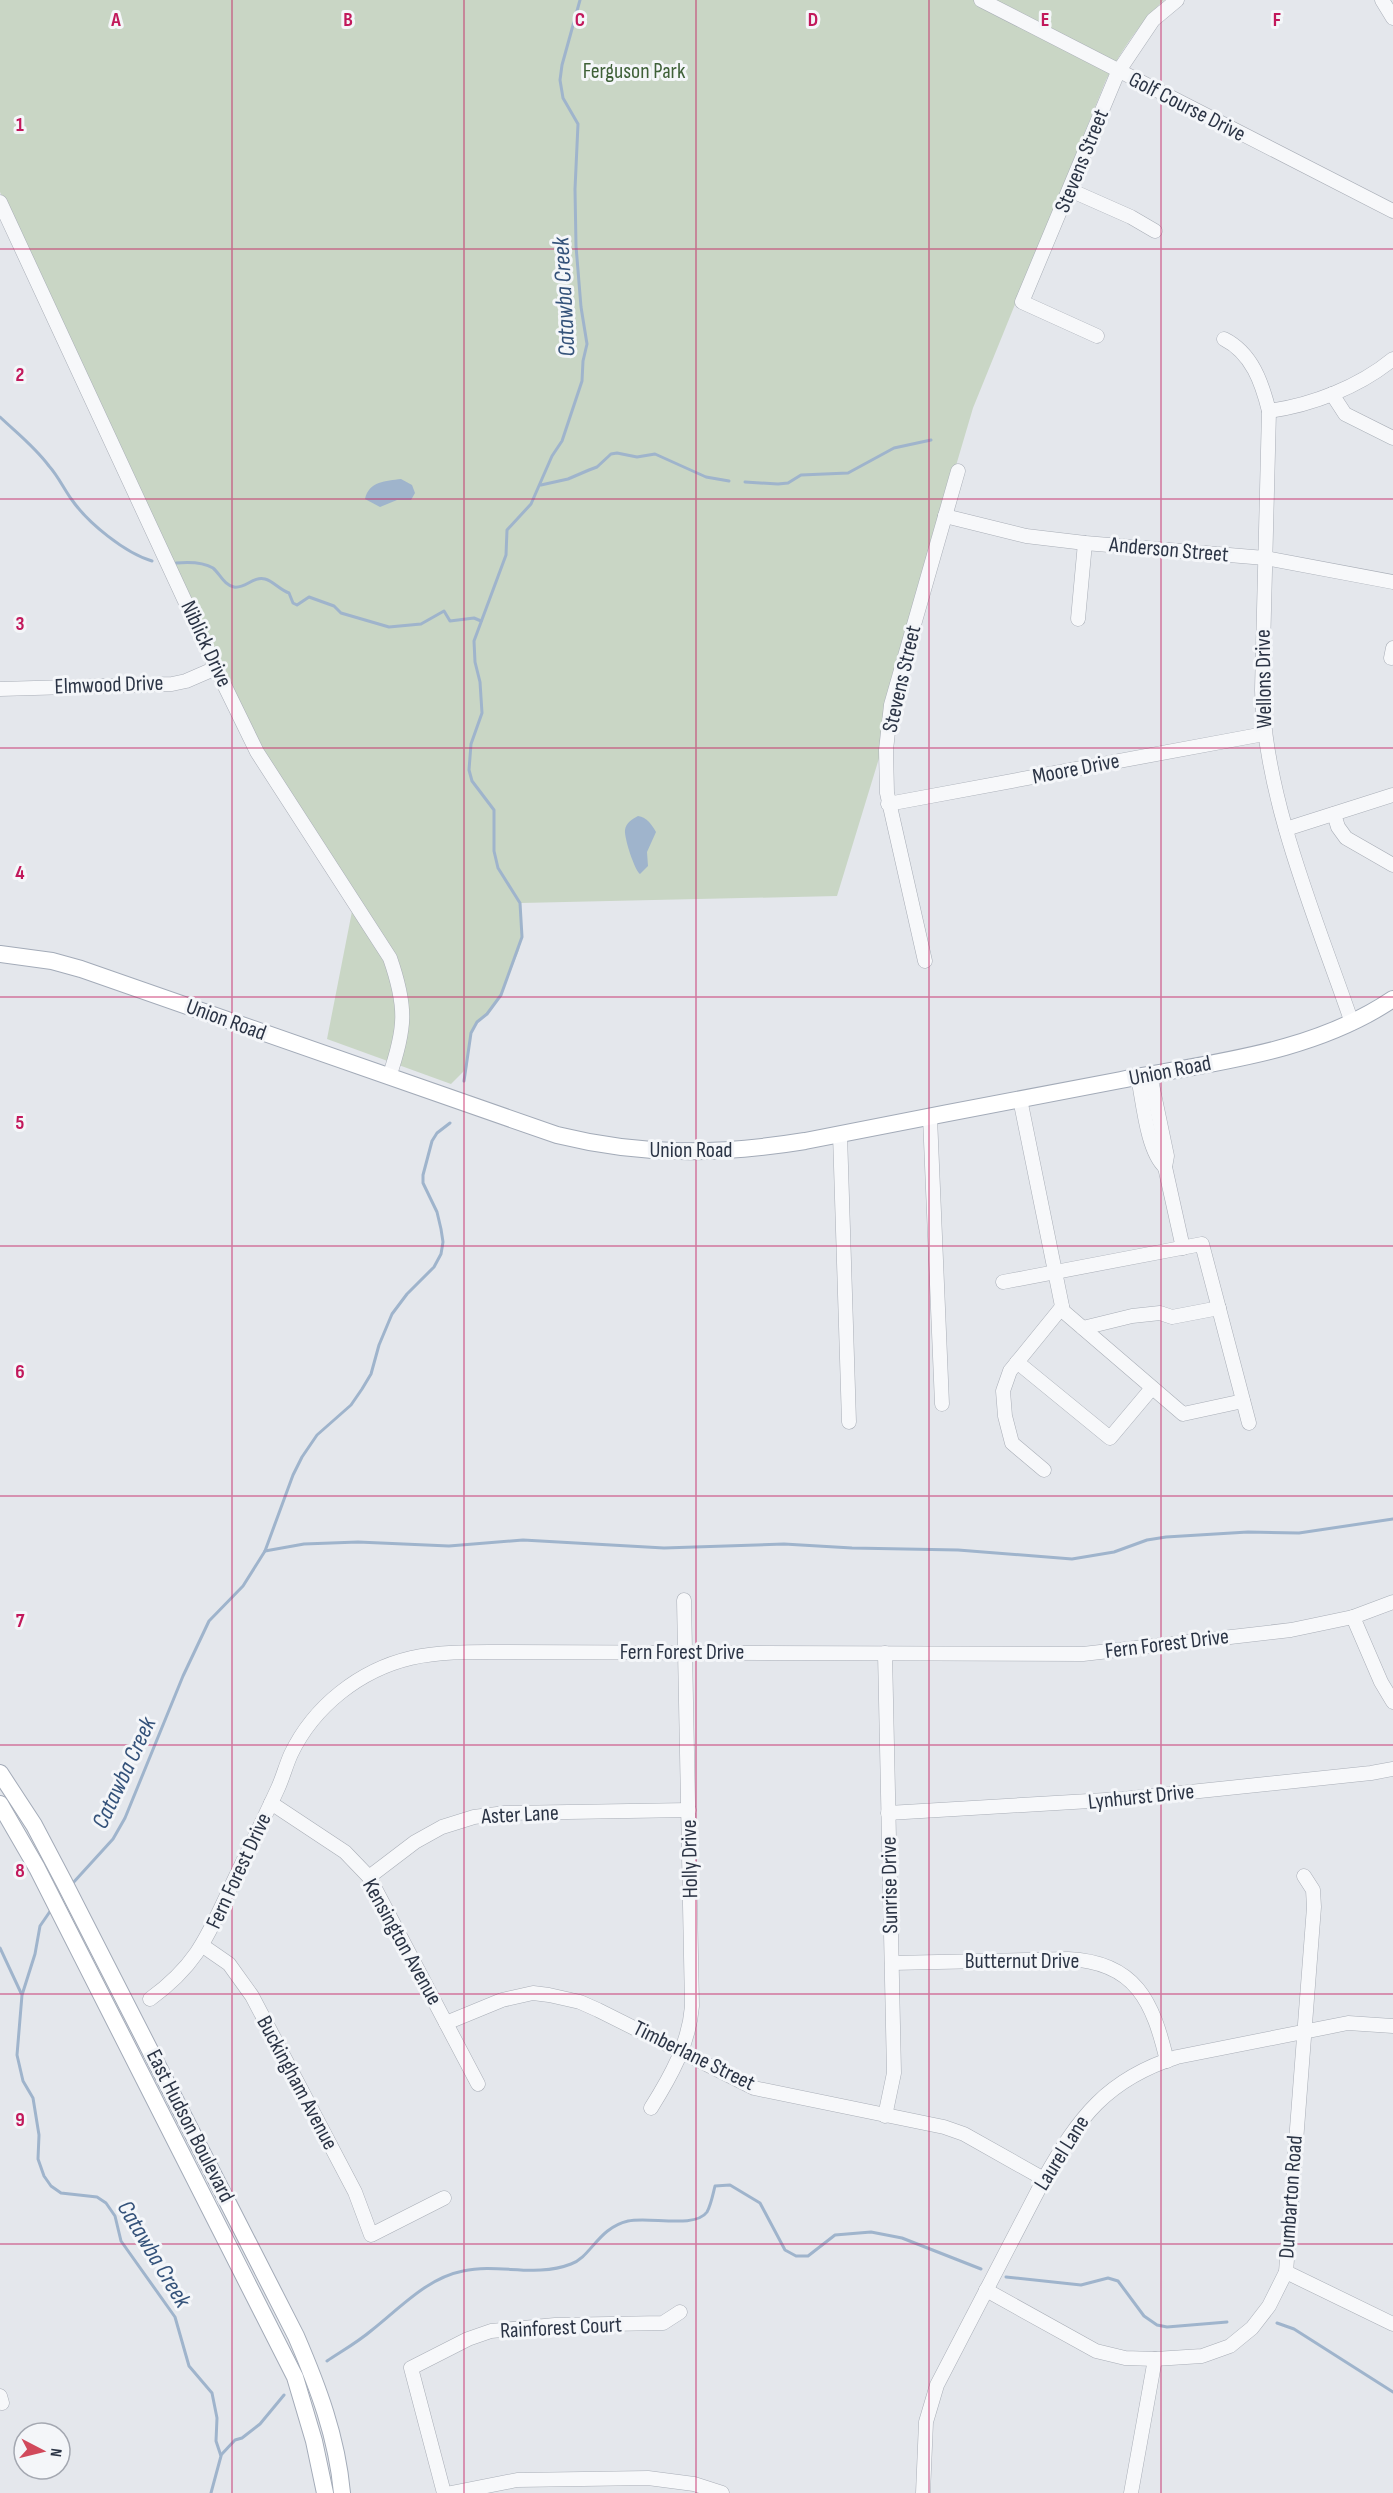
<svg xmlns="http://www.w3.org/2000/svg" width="1393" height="2493" font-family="'Sofia Sans Condensed',sans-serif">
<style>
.green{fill:#c9d6c5}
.water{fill:#9fb4cc}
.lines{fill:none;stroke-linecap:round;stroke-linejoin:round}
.stream{stroke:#9fb4cc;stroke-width:3}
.minor-casing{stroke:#a9aeb7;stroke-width:15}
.major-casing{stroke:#a3abb8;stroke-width:18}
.minor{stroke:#f7f8fa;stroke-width:14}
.major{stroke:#fff;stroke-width:16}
.grid{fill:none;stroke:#c2185b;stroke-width:1.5;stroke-opacity:0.55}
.labels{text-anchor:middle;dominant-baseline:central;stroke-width:6;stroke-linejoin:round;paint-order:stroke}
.park-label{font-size:22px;fill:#3f6138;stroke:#f4f6f9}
.street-label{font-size:22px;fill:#2b3445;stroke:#f4f6f9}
.water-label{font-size:24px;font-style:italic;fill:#34527a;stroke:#f4f6f9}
.grid-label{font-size:20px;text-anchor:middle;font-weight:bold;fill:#c2185b;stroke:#f4f6f9;stroke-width:6;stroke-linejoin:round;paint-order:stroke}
</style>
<rect width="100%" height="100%" fill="#e4e7ec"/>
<path class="green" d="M0,0H1164C1139,24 1122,49 1106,80L973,408L911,618L880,755L837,896L521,903L522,937L519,950L501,995L487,1014L477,1022L471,1033L467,1068L451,1084L327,1039L355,896L260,750L0,192Z"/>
<g class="water">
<path d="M401,479L412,485L415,493L411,500H397L380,507L365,499C369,481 386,481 401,479Z"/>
<path d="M638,816C647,817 652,825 656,832L647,852L648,866L640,874C635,871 624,838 625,830C626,823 632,819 638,816Z"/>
</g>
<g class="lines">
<g class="stream">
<path d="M0,417C17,433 35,447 49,466C58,476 64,489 72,500C88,523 125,553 152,561"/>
<path d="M745,482L778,484L788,483L801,475L848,473L894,448L931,440"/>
<path d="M541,485L568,479L589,470L597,467L611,454L617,453L637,457L655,454L706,477L729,481"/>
<path d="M176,563C187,562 203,562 213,568C220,574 224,585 234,587C245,589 253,576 265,579C273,581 280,590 289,593L293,603L297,605L309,597L334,606L341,613L389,627L421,624L444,611L450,621L474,618L481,621"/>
<path d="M464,1081L471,1033L477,1022L487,1014L501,995L522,937L520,903L498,868L494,851V810L472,781L469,770L471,744L482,713L480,682L475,662L474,641L506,555L507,530L531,504L552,456L562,441L582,381L583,361L587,344L581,307L576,246L575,189L578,124L563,98L560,80L562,65L580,0"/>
<path d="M265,1551L304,1544L358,1542L449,1546L523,1540L664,1548L784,1544L852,1548L958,1550L1072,1559L1114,1552L1147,1540L1166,1537L1248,1532L1299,1533L1393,1519"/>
<path d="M72,1884L113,1839L125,1818L183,1676L209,1621L243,1586L265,1551L293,1475L302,1457L317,1435L351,1405L362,1389L371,1374L379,1345L392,1314L407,1294L434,1267L441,1254L443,1242L441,1229L437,1212L423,1183V1175L432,1141L437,1133L450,1123"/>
<path d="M51,1910L40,1926L35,1954L22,1995L17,2055L23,2081L33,2098L39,2135L38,2159L44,2176L51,2186L61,2193L97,2197L106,2203L115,2216L121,2241L175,2317L189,2366L212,2393L217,2418L216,2441L221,2456L211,2493"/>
<path d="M0,1948L21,1993"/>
<path d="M1006,2277L1081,2285L1108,2278L1118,2281L1144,2316L1157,2325L1167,2327L1227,2322"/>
<path d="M1277,2323L1294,2329L1393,2392"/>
<path d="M327,2361C342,2351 358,2342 372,2330C400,2308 427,2278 463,2271C499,2263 535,2278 571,2264C591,2257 598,2228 628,2221C648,2216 695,2229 707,2212C711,2205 713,2194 715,2186L730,2185L760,2203L785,2250L796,2256H808L835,2235L871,2232L902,2238L981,2269"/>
<path d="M221,2455L235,2440L242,2438L260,2424L284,2395"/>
</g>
<g class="minor-casing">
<g id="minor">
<path d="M981,0L1393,211"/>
<path d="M1382,0L1393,18"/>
<path d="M1070,190L1131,217L1155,231"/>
<path d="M0,202L216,668L257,752L390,958C407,1007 406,1028 389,1077"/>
<path d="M1097,336L1022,302L1118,72L1153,20L1177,0"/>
<path d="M1224,339C1252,353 1262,383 1269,411L1262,690C1264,798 1317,921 1352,1023"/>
<path d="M1332,394L1345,414L1393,438"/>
<path d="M1269,411C1312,405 1359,387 1393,359"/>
<path d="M945,516L1026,536L1085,543L1265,558L1393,582"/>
<path d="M1078,619L1085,543"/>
<path d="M1391,658L1393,648"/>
<path d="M0,689L172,684L186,681L216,668"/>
<path d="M888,804L1264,734"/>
<path d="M1334,814L1338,827L1346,838L1393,865"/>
<path d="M1286,829L1393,795"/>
<path d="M925,961L887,793L886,750L891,705L958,471"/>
<path d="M1150,1075L1167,1156L1165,1167L1183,1248"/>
<path d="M1138,1077C1143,1101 1147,1151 1165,1167"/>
<path d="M1020,1099L1063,1311L1183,1414L1243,1401"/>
<path d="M930,1117L942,1404"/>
<path d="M840,1134L849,1422"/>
<path d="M1003,1282L1202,1244L1249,1423"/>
<path d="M1083,1328L1132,1316L1160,1313L1172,1317L1219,1308"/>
<path d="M1017,1362L1110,1438L1152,1388"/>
<path d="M1044,1470L1012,1443L1005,1416L1003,1391L1010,1371L1062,1307"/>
<path d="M1353,1617L1381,1682L1393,1702"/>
<path d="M271,1803L345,1852L369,1877L478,2084"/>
<path d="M888,1813L1123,1799L1371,1773L1393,1769"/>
<path d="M369,1877L415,1842L442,1827L474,1817L505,1813L689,1810"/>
<path d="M203,1946L229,1964L252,1996L355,2192L371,2235L444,2198"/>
<path d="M892,1963L1068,1959C1136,1962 1153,2002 1167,2061"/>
<path d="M150,1999C195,1966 206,1940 229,1891C245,1857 262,1823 278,1788C283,1777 286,1765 291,1754C314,1706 360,1670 411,1658C442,1651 475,1652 506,1652L1083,1654L1291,1630L1353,1617L1393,1602"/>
<path d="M446,2023L502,2000L533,1993L549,1995L580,2002L598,2010L754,2088L944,2127L964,2134L1044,2179"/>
<path d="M651,2108C671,2076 689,2044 692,2006L684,1600"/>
<path d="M885,2116L894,2073L885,1653"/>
<path d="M1286,2272L1393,2324"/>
<path d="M986,2290L1096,2351L1125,2358L1155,2359L1202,2356L1230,2346L1252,2328L1269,2306L1286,2272L1314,1907L1313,1890L1304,1876"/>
<path d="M0,2396L2,2403"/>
<path d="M444,2493L411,2368L468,2339L491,2331L555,2325L663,2323L680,2312"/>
<path d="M451,2493L517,2480L648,2478L694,2484L722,2493"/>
<path d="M923,2493L926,2422L937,2385L1044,2179C1078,2118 1107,2079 1177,2057L1348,2023L1393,2026"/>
<path d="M1131,2493L1155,2359"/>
</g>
</g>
<g class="major-casing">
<g id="major">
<path d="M0,954L52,961L81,969L557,1135C642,1156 719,1155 805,1141C910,1120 1016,1100 1121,1080C1214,1062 1313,1053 1393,999"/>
<path d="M0,1773L34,1825L64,1882L296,2336C318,2387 337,2437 342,2493"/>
<path d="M0,1804L37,1868L295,2377L314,2441L325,2493"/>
</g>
</g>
<use href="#minor" class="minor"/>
<use href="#major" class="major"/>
</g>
<path class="grid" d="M232,0V2493M464,0V2493M696,0V2493M929,0V2493M1161,0V2493M0,249H1393M0,499H1393M0,748H1393M0,997H1393M0,1246H1393M0,1496H1393M0,1745H1393M0,1994H1393M0,2244H1393"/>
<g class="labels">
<g class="park-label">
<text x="634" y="71">Ferguson Park</text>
</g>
<g class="street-label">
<text transform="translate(1187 107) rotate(27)">Golf Course Drive</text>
<text transform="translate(1082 161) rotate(-68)">Stevens Street</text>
<text transform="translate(1169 550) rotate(5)">Anderson Street</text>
<text transform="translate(206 644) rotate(65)">Niblick Drive</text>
<text transform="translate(902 679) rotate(-77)">Stevens Street</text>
<text transform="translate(1264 679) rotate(-91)">Wellons Drive</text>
<text transform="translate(109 685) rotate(-2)">Elmwood Drive</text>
<text transform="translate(1076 769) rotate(-11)">Moore Drive</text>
<text transform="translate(226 1020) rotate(20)">Union Road</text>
<text transform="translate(1170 1071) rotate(-11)">Union Road</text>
<text x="691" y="1150">Union Road</text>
<text transform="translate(1167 1644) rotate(-7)">Fern Forest Drive</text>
<text x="682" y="1652">Fern Forest Drive</text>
<text transform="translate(1141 1797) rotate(-6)">Lynhurst Drive</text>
<text transform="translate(520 1815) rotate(-3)">Aster Lane</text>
<text transform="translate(690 1859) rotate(-91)">Holly Drive</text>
<text transform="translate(239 1871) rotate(-65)">Fern Forest Drive</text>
<text transform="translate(890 1885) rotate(-91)">Sunrise Drive</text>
<text transform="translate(402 1942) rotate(61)">Kensington Avenue</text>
<text x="1022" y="1961">Butternut Drive</text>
<text transform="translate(694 2056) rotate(26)">Timberlane Street</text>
<text transform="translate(297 2083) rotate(62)">Buckingham Avenue</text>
<text transform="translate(190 2126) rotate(63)">East Hudson Boulevard</text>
<text transform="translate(1062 2153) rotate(-58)">Laurel Lane</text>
<text transform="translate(1291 2197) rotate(-86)">Dumbarton Road</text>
<text transform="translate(561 2328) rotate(-3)">Rainforest Court</text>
</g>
<g class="water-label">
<text transform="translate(564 297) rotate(-93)">Catawba Creek</text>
<text transform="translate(124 1773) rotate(-65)">Catawba Creek</text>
<text transform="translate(154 2254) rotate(59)">Catawba Creek</text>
</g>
</g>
<g class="grid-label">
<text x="116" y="26">A</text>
<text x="348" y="26">B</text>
<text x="580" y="26">C</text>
<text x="813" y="26">D</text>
<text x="1045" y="26">E</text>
<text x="1277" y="26">F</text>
<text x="20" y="131">1</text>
<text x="20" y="381">2</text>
<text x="20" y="630">3</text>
<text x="20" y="879">4</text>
<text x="20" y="1129">5</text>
<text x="20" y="1378">6</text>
<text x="20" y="1627">7</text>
<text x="20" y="1877">8</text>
<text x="20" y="2126">9</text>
</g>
<g transform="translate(42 2451) rotate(97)"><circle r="28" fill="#f4f6f9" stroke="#a4a8b1" stroke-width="1.5"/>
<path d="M0-4.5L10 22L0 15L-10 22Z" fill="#d1495b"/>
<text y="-9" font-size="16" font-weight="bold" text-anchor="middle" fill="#2b3445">N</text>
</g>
</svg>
